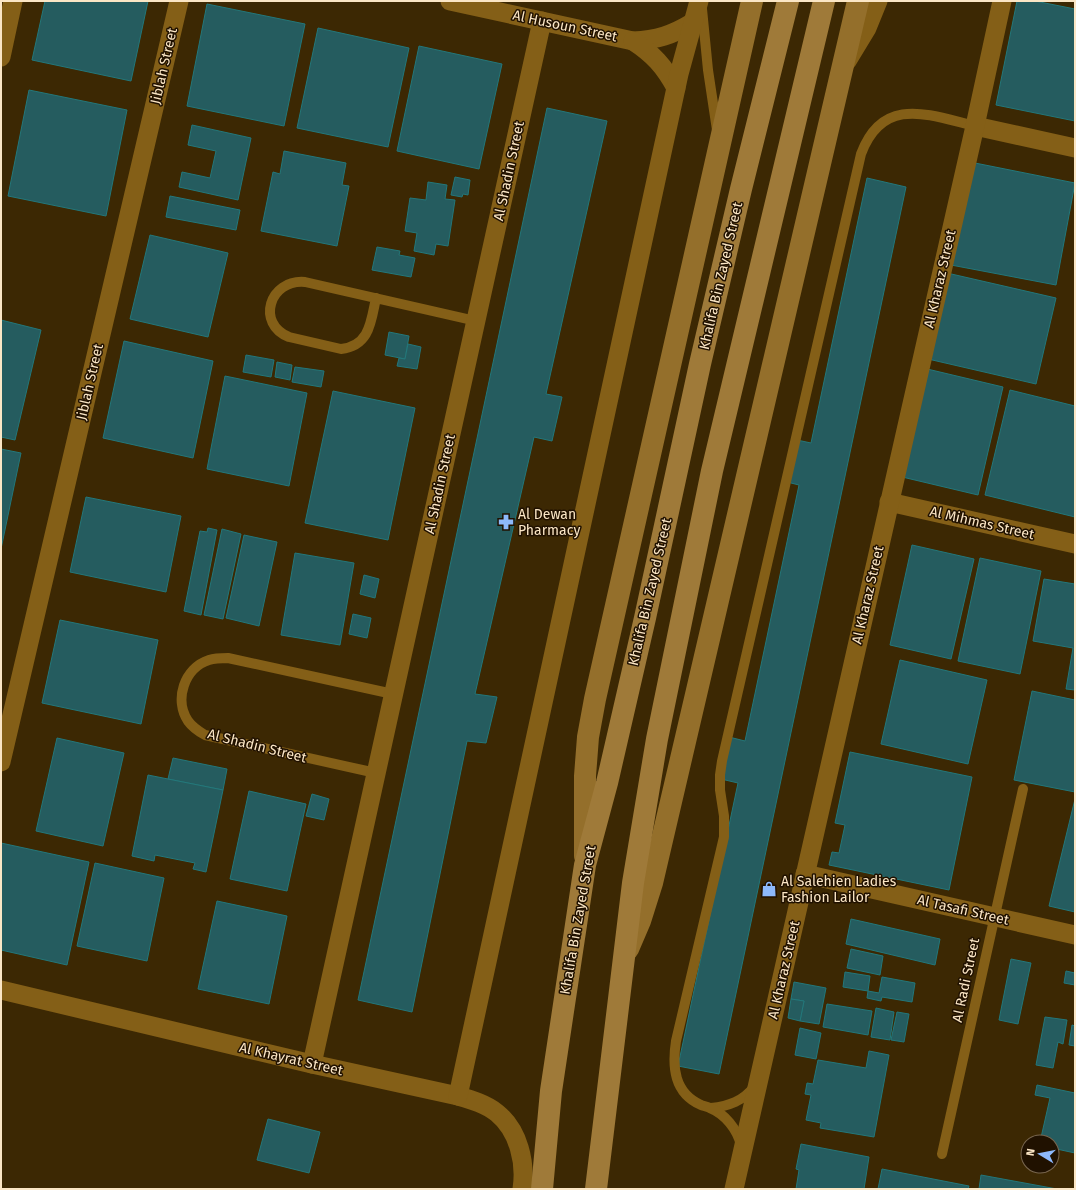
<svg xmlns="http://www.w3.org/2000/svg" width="1076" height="1190" font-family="'Fira Sans',sans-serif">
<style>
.building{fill:#255c5f;stroke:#23777a}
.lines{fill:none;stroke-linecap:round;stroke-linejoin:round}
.lane{stroke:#845f17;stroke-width:10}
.street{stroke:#845f17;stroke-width:19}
.primary{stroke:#946f2b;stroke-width:22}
.highway{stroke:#9f7a39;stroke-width:22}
.labels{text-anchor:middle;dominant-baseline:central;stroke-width:3;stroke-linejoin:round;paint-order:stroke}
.street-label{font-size:14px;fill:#fbe6c5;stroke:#201100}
.poi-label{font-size:14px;fill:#fbe6c5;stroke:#201100;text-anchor:start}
</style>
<rect width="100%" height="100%" fill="#3c2803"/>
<g class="building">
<path d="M45,1H148L131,81L32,60Z"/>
<path d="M1017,1H1035L1075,9V121L996,105Z"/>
<path d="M207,4L305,24L284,126L187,106Z"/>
<path d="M318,28L409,48L388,147L297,128Z"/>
<path d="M419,46L502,64L479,169L397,151Z"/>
<path d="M29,90L127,110L106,216L8,196Z"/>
<path d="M547,108L607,121L546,394L562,397L552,441L534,437L475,694L497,697L486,743L467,741L412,1012L358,1000Z"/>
<path d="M192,125L251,138L238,200L179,187L182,172L210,178L216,151L188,145Z"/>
<path d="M284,151L346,163L342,185L349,186L337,246L261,231L273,172L280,174Z"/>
<path d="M970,162L1075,183L1056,285L951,265Z"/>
<path d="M455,177L470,180L468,195L463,194L462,197L451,195Z"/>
<path d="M867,178L906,187L719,1074L678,1066L738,783L721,779L729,737L745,741L799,485L787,482L797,440L811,443Z"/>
<path d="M428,182L447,185L445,199L455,200L448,246L436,244L434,255L414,251L417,233L405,231L410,198L426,200Z"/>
<path d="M170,196L240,210L236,230L166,217Z"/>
<path d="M150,235L228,253L208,337L130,319Z"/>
<path d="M377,247L400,251L399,255L415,258L411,277L372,270Z"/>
<path d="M947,273L1056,298L1036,384L928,359Z"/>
<path d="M1,320L41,330L15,440L1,437Z"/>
<path d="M389,332L409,336L405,359L385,355Z"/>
<path d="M124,341L213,361L193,458L103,438Z"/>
<path d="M408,344L421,347L417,369L397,366L399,358L405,359Z"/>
<path d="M246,355L274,360L271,377L243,372Z"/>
<path d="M277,362L292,365L290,380L275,377Z"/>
<path d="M295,367L324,371L321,387L292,382Z"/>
<path d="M923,368L1003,387L978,495L898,476Z"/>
<path d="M225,376L307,393L289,486L207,469Z"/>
<path d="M1010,390L1075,406V517L985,495Z"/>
<path d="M333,391L415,408L388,540L305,523Z"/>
<path d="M1,449L21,453L1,549Z"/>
<path d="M86,497L181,516L166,592L70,572Z"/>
<path d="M208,528L217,530L201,615L184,611L200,531L207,532Z"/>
<path d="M222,529L241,534L223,619L204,615Z"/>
<path d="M244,535L277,542L259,626L226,618Z"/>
<path d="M912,545L974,559L951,659L890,645Z"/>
<path d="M295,553L354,563L340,645L281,635Z"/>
<path d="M980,558L1041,571L1020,674L958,661Z"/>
<path d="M364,575L379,579L375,598L360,594Z"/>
<path d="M1044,579L1075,584V690L1066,689L1073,648L1033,641Z"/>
<path d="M353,614L371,618L367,638L349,634Z"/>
<path d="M60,620L158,640L141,724L42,703Z"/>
<path d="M900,660L987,680L968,764L881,744Z"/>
<path d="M1032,691L1075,700V792L1014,780Z"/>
<path d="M57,738L124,753L103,846L36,831Z"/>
<path d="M850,752L972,777L949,890L829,865L832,852L839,853L845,825L835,823Z"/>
<path d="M173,758L227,769L223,790L168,779Z"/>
<path d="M148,775L223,790L206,872L193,869L195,863L155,855L154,861L132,856Z"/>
<path d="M249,791L306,804L287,891L230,879Z"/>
<path d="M312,794L329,799L324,820L306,816Z"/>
<path d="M1075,799V912L1049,906Z"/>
<path d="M1,843L89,862L67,965L1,950Z"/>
<path d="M95,863L164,878L147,961L77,946Z"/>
<path d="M217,901L287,916L269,1004L198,989Z"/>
<path d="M851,919L940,939L935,965L846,944Z"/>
<path d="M851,949L883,956L880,975L847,968Z"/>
<path d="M1011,959L1031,963L1018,1024L999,1020Z"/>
<path d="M1066,971L1075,973V985L1064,983Z"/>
<path d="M845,972L870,976L868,991L843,987Z"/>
<path d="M882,977L915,983L912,1002L882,997L881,1001L867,998L868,991L879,993Z"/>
<path d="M794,982L826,988L819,1024L800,1021L804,1001L791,999Z"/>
<path d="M791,999L804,1001L800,1021L788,1018Z"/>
<path d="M827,1004L872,1011L868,1035L823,1027Z"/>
<path d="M876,1008L894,1012L890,1040L871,1037Z"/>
<path d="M897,1012L909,1014L904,1042L891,1040Z"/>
<path d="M1045,1017L1067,1020L1063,1044L1058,1042L1053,1068L1036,1065Z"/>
<path d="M1072,1025L1075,1026V1046L1069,1045Z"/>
<path d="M800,1028L821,1033L816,1059L795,1055Z"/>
<path d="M869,1051L889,1055L874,1137L820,1128L821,1123L806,1120L811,1095L805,1094L807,1083L813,1084L818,1060L866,1068Z"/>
<path d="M1037,1085L1075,1093V1153L1052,1148V1142H1040L1050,1098L1035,1095Z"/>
<path d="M268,1119L320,1132L309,1173L257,1160Z"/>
<path d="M801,1144L869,1157L864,1189H796L799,1170L796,1169Z"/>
<path d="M882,1169L969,1186L968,1189H878Z"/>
<path d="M981,1175L1057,1189H979Z"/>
</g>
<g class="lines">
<g class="lane">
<path d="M702,9L708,70L717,130"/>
<path d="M376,298C371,321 370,346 341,349L289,337C256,324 269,279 305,282L476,321"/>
<path d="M376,773L205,735C198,731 193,728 188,721C174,700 184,668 209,660C215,658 222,658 228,658L393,694"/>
<path d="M711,1108C729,1106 743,1101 754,1087"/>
<path d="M741,1145C737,1129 725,1114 710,1108C708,1107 704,1106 701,1105C674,1093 672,1067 676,1041L724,837V816L720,790V775L722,761L861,154C883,95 929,115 975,126"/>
<path d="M942,1154L1023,789"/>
</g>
<g class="street">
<path d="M450,1L633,41C657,40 672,35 692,23"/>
<path d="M633,41C653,54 664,66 676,88"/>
<path d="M1,57L13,1"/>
<path d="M847,61L867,28L878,1"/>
<path d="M975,126L1075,148"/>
<path d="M889,502L1075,544"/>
<path d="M1,762L179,1"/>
<path d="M805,874L1075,935"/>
<path d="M1,990L312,1064L458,1096C472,1100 486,1104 497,1113C519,1131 526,1163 522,1189"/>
<path d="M312,1064L542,21"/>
<path d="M458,1096L679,74L699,1"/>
<path d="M734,1189L975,126L1002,1"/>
</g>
<g class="primary">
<path d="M585,856V776L588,737L595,699L752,1"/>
<path d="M628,949L640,921L652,883L858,1"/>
</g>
<g class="highway">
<path d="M542,1189L551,1091L585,865L607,783L645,618L700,364L741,189L788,1"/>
<path d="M596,1189L633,883L657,739L712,471L824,1"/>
</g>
</g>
<defs>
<g id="pharmacy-bare" transform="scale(1.2)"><path d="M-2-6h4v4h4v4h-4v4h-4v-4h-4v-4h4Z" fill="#8db9fc" stroke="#201100" stroke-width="2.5" paint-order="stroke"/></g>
<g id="shop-bare" transform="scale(1.2)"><path d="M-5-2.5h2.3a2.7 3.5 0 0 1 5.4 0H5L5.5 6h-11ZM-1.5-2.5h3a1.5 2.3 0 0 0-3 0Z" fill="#8db9fc" stroke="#201100" stroke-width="2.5" paint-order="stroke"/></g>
</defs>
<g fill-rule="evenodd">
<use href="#pharmacy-bare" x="506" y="522"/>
<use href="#shop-bare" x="769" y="889"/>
</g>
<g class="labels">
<g class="street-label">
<text transform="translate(565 26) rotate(12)">Al Husoun Street</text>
<text transform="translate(164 66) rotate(-77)">Jiblah Street</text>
<text transform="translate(509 171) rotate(-78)">Al Shadin Street</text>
<text transform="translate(721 276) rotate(-77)">Khalifa Bin Zayed Street</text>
<text transform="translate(940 279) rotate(-77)">Al Kharaz Street</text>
<text transform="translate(90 382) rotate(-77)">Jiblah Street</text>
<text transform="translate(440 484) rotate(-78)">Al Shadin Street</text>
<text transform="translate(982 523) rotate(13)">Al Mihmas Street</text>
<text transform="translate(650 592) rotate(-77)">Khalifa Bin Zayed Street</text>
<text transform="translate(868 595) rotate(-77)">Al Kharaz Street</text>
<text transform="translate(257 746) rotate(14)">Al Shadin Street</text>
<text transform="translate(963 910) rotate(13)">Al Tasafi Street</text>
<text transform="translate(578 920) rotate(-80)">Khalifa Bin Zayed Street</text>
<text transform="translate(784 970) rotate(-77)">Al Kharaz Street</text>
<text transform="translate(966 980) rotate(-78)">Al Radi Street</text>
<text transform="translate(291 1059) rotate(13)">Al Khayrat Street</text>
</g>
<g class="poi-label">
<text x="518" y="514">Al Dewan<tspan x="518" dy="16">Pharmacy</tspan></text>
<text x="781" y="881">Al Salehien Ladies<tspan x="781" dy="16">Fashion Lailor</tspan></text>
</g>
</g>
<rect width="1076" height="1190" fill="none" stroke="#fbe6c5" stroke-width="4"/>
<g transform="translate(1040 1154) rotate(280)"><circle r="19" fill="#201100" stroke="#78664f"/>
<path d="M0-3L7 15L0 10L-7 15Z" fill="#8db9fc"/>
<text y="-6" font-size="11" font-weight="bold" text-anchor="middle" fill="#fbe6c5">N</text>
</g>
</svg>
